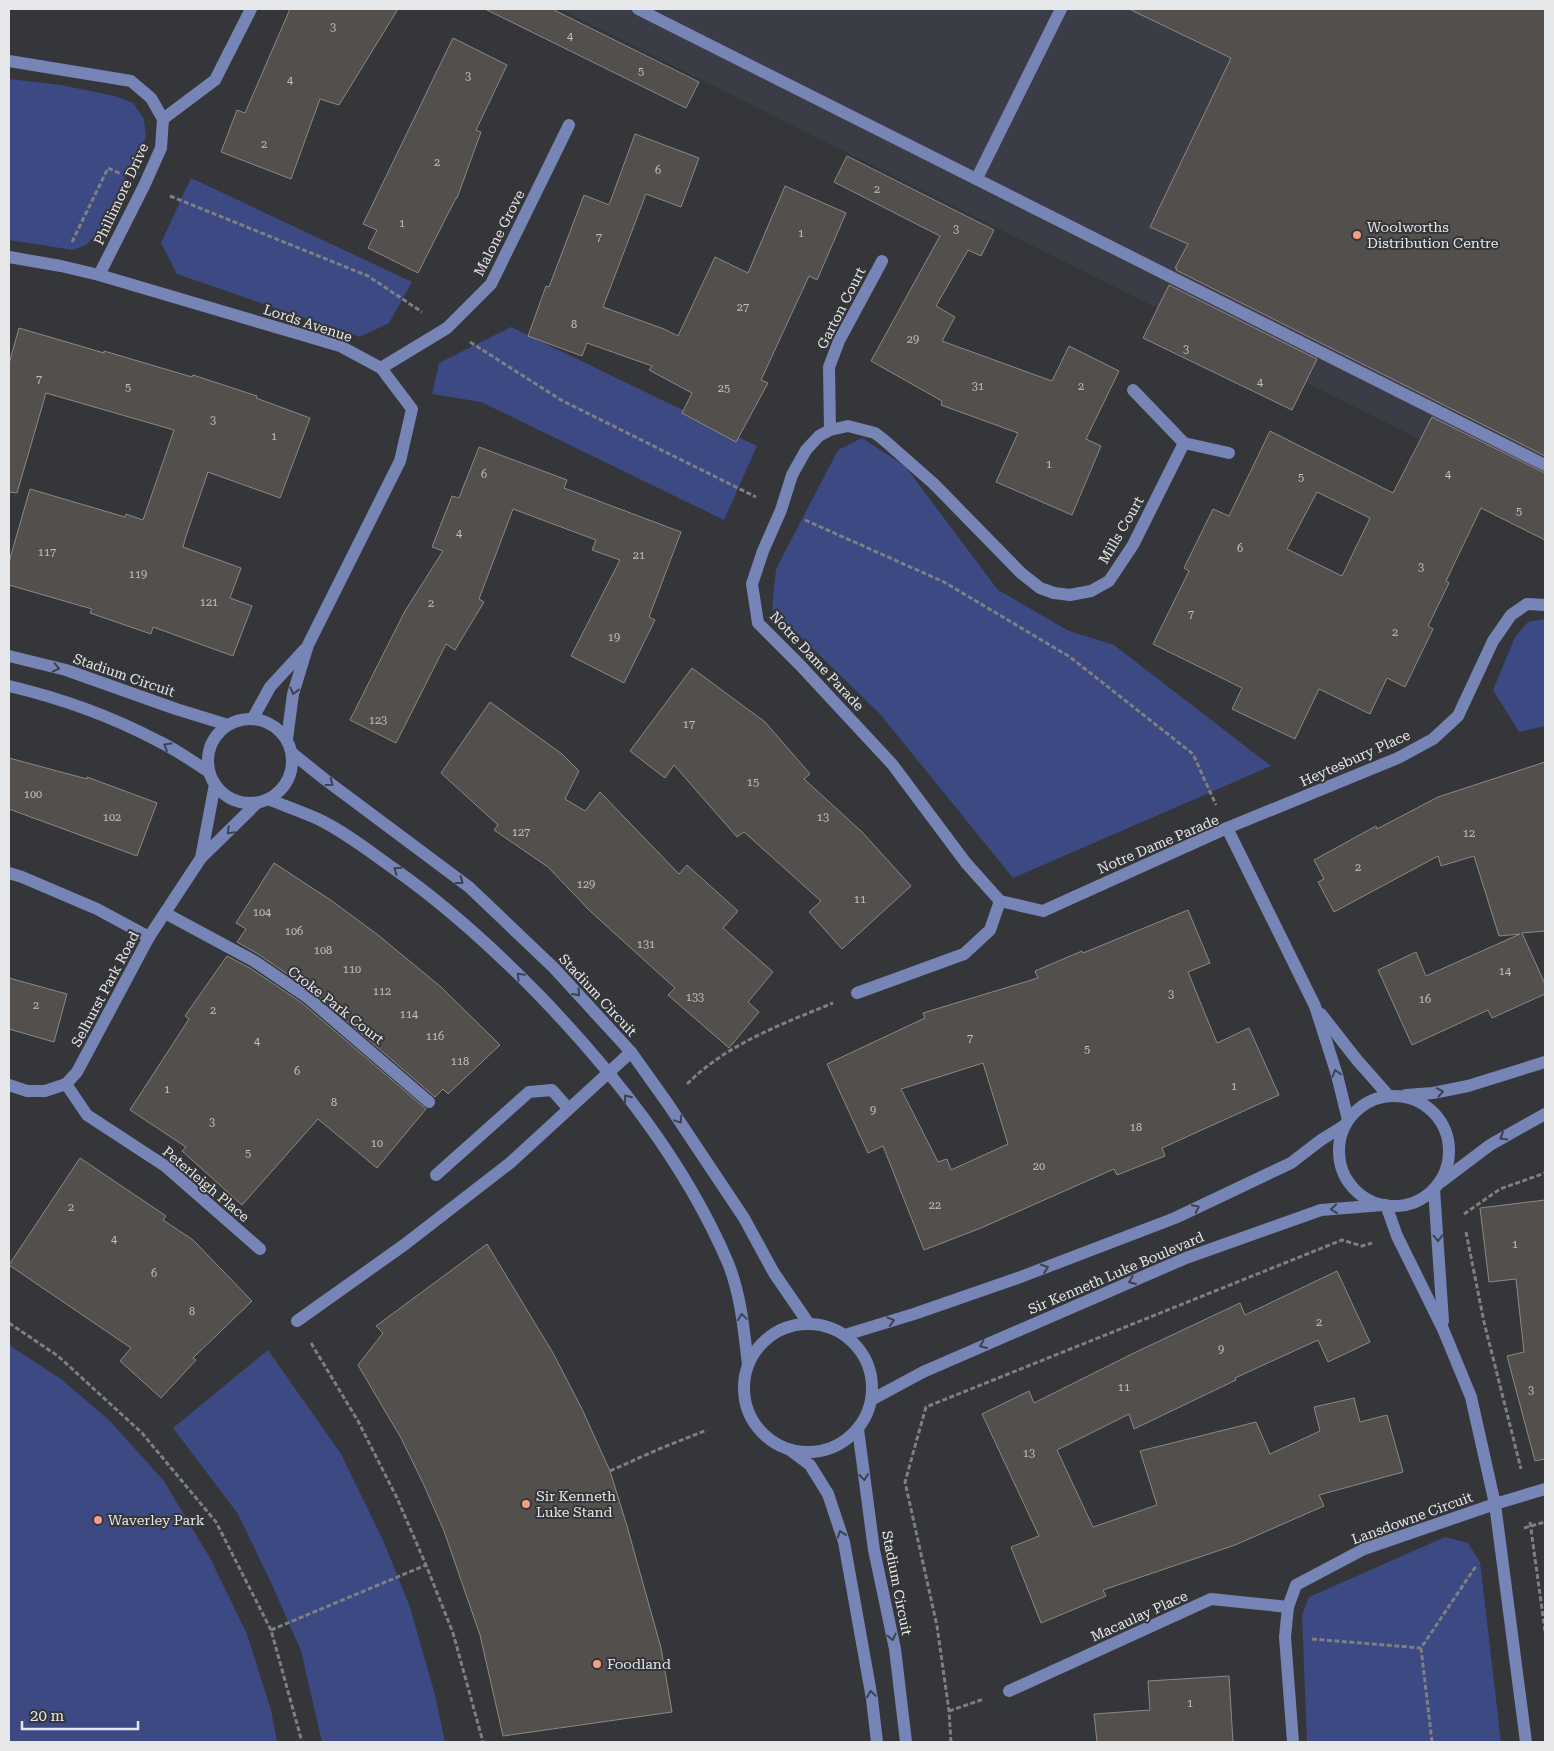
<svg xmlns="http://www.w3.org/2000/svg" width="1554" height="1751" font-family="'Roboto Serif',serif">
<style>
.built{fill:#3a3d46}
.green{fill:#3c4982}
.building{fill:#534f4d;stroke:#8c8886;fill-rule:evenodd}
.lines{fill:none;stroke-linecap:round;stroke-linejoin:round}
.path{stroke:#7d7f81;stroke-width:3;stroke-dasharray:5 2.5;stroke-linecap:butt}
.minor{stroke:#7684b6;stroke-width:12}
.oneway{stroke:#3e424c}
.poi-dot{fill:#f39f83;stroke:#343639;stroke-width:2}
.labels{text-anchor:middle;dominant-baseline:central;stroke-width:4;stroke-linejoin:round;paint-order:stroke}
.number-label{font-size:11px;fill:#c1c1c2}
.street-label{font-size:14px;fill:#e6e7e9;stroke:#343639}
.poi-label{font-size:14px;fill:#e6e7e9;stroke:#343639;text-anchor:start}
</style>
<rect width="100%" height="100%" fill="#343639"/>
<path class="built" d="M560,9H1545V502Z"/>
<g class="green">
<path d="M9,79L61,85L115,96L133,103L144,119L146,137L98,233L86,245L73,250L9,240Z"/>
<path d="M191,178L412,282L389,323L360,337L177,274L161,243Z"/>
<path d="M511,327L757,446L724,520L481,402L432,394L439,363Z"/>
<path d="M862,438L905,466L998,590L1069,631L1114,645L1271,766L1013,878L880,714L772,609L776,569L838,450Z"/>
<path d="M1545,619V726L1519,732L1493,690L1515,637L1528,622Z"/>
<path d="M9,1345L61,1379L109,1420L164,1481L210,1558L247,1634L271,1710L277,1742H9Z"/>
<path d="M268,1350L341,1454L383,1540L410,1607L435,1695L445,1742H322L301,1651L273,1587L238,1514L173,1428Z"/>
<path d="M1445,1537L1468,1543L1480,1562L1501,1742H1307L1302,1615L1309,1597Z"/>
</g>
<g class="building">
<path d="M290,9H398L339,105L320,99L291,179L221,152L237,110L245,113Z"/>
<path d="M485,9H552L699,82L686,108Z"/>
<path d="M1129,9H1545V456L1176,270L1177,268H1175L1188,244L1150,227L1231,58Z"/>
<path d="M453,38L507,65L476,130L481,132L457,198H456L418,273L368,248L377,230L363,224Z"/>
<path d="M635,134L699,158L681,207L646,194L603,307L664,329L678,336L715,257L748,273L785,186L846,213L817,280L809,276L761,380L768,383L736,442L682,413L692,393L649,370L652,366L587,343L582,356L528,336L546,286L549,287L584,195L609,205Z"/>
<path d="M847,156L994,230L981,256L968,250L936,306L955,317L942,341L1052,381L1069,346L1119,371L1086,439L1101,446L1072,515L996,482L1018,433L941,405L942,401L871,361L940,236L834,182Z"/>
<path d="M1169,285L1317,359L1292,410L1143,338Z"/>
<path d="M19,328L104,353V351L192,377L193,375L257,396L256,398L310,418L280,498L208,472L186,536L183,547L241,568L230,598L252,606L233,656L153,627L151,634L90,613L92,609L9,585V562L30,489L125,517L126,514L143,520L174,430L46,393L17,493L9,492V364Z"/>
<path d="M1432,417L1545,473V540L1481,508L1446,581L1449,583L1428,626L1433,629L1405,687L1387,678L1370,714L1319,689L1295,739L1232,709L1242,688L1153,644L1189,571L1184,568L1213,509L1229,516L1270,431L1393,493ZM1317,492L1370,518L1342,576L1287,549Z"/>
<path d="M479,447L567,480L564,488L681,532L649,617L655,620L624,683L571,656L620,560L592,550L596,540L513,509L479,599L484,602L455,650L446,644L396,743L350,720L405,611L443,551L432,547L452,496L459,498Z"/>
<path d="M692,668L765,722L810,774L804,779L862,832L911,886L842,949L809,912L821,901L744,832L737,837L674,765L665,778L630,751Z"/>
<path d="M490,702L562,754L579,771L565,799L585,811L600,792L679,874L687,865L738,911L723,928L773,972L748,1002L759,1012L729,1048L668,995L675,988L590,911L548,867L494,830L498,825L441,773Z"/>
<path d="M9,758L87,779V777L157,803L137,856L9,809Z"/>
<path d="M1545,762V931L1522,933L1545,984V994L1492,1018L1488,1010L1412,1045L1378,970L1416,952L1426,976L1520,934L1499,936L1474,856L1441,866L1438,856L1334,912L1318,882L1324,879L1314,860L1376,826L1377,829L1438,797Z"/>
<path d="M274,863L332,901L378,935L441,987L500,1045L448,1094L443,1089L435,1097L312,991L258,954L237,942L246,929L236,923Z"/>
<path d="M1188,910L1210,963L1188,972L1217,1043L1249,1028L1279,1095L1162,1148L1165,1156L1117,1175L1114,1169L981,1228L924,1250L883,1146L868,1153L827,1064L925,1018L923,1013L1038,978L1035,971L1082,951L1083,953ZM983,1063L1008,1144L951,1170L947,1159L938,1162L901,1089Z"/>
<path d="M227,956L250,968L302,1003L426,1109L377,1168L318,1119L242,1205L182,1151L186,1147L130,1110L189,1019L185,1016Z"/>
<path d="M9,978L67,994L54,1042L9,1029Z"/>
<path d="M80,1158L166,1216L163,1220L193,1240L252,1301L193,1358L196,1360L161,1398L120,1361L131,1348L9,1265Z"/>
<path d="M1545,1200V1459L1535,1461L1507,1356L1524,1352L1516,1279L1489,1282L1480,1208Z"/>
<path d="M487,1244L553,1353L582,1409L610,1471L627,1526L661,1648L672,1712L503,1736L480,1635L444,1531L423,1483L401,1438L358,1365L383,1333L376,1326Z"/>
<path d="M1337,1271L1370,1342L1328,1362L1318,1340L1235,1378L1236,1380L1134,1429L1129,1414L1057,1450L1093,1527L1157,1505L1140,1451L1256,1422L1270,1454L1320,1431L1314,1407L1354,1398L1360,1422L1387,1415L1403,1472L1319,1495L1324,1506L1235,1545L1103,1590L1106,1596L1041,1623L1011,1547L1039,1536L982,1414L1029,1391L1034,1403L1136,1352L1240,1303L1245,1315Z"/>
<path d="M1229,1676L1233,1742H1097L1094,1714L1150,1710L1148,1681Z"/>
</g>
<g class="lines">
<g class="path">
<path d="M170,196L368,276L422,312"/>
<path d="M72,242L108,168L121,174"/>
<path d="M470,342L561,400L756,497"/>
<path d="M805,520L944,582L1070,657L1193,754L1216,805"/>
<path d="M687,1084C727,1044 782,1024 833,1003"/>
<path d="M1464,1214L1500,1189L1545,1173"/>
<path d="M1466,1232L1484,1322L1521,1469"/>
<path d="M9,1323L58,1356L142,1433L216,1522L271,1630L302,1742"/>
<path d="M311,1343L358,1421L397,1498L426,1565L453,1633L483,1742"/>
<path d="M610,1471L659,1449L707,1430"/>
<path d="M1530,1522L1545,1631"/>
<path d="M1524,1528L1545,1522"/>
<path d="M271,1630L426,1565"/>
<path d="M1312,1639L1421,1648"/>
<path d="M949,1711L984,1699"/>
<path d="M951,1742L949,1711L937,1626L905,1482L926,1407L1342,1240L1362,1246L1372,1243"/>
<path d="M1432,1742L1421,1648L1476,1566"/>
</g>
<g class="minor">
<path d="M638,9L1545,465"/>
<path d="M9,61L131,81L151,98L163,119L161,148L144,186L99,275"/>
<path d="M163,119L215,80L251,9"/>
<path d="M977,178L1061,9"/>
<path d="M9,257L61,266L99,275L340,346L381,368L412,409L400,461L308,645L293,694L287,739"/>
<path d="M381,368L447,328L491,284L569,125"/>
<path d="M1133,390L1184,443L1229,453"/>
<path d="M830,430L829,367L839,341L882,261"/>
<path d="M1184,443L1133,545L1109,581L1091,591L1070,595L1054,593L1040,588L1021,573L934,484L884,440L875,433L848,426L830,430L819,436L806,450L792,475L781,510L763,551L752,584L758,623L800,665L892,764L966,863L1000,901L1043,911L1227,828L1315,1006L1337,1075L1348,1120"/>
<path d="M9,656L66,670L176,709L228,725"/>
<path d="M9,686C60,698 113,717 160,742C177,750 193,762 209,772"/>
<path d="M253,718L270,687L305,649"/>
<circle cx="250" cy="761" r="42"/>
<path d="M292,753L323,778L469,887L554,968L631,1052L668,1104L744,1218L774,1273L809,1324"/>
<path d="M268,799C285,806 302,812 318,819C345,832 369,851 393,868C447,906 493,948 539,995C614,1073 685,1162 728,1263C741,1295 744,1331 748,1365"/>
<path d="M1227,828L1398,758L1433,739L1458,716L1493,641L1511,615L1527,604L1545,605"/>
<path d="M201,858L215,784"/>
<path d="M9,873L22,877L97,909L149,937"/>
<path d="M165,913L254,961L307,997L429,1102"/>
<path d="M857,993L964,954L990,930L1000,901"/>
<path d="M1321,1014L1357,1060L1388,1095"/>
<path d="M66,1084L87,1115L165,1166L260,1249"/>
<path d="M9,1085L27,1091H45L66,1084L77,1072L149,937L201,858L257,803"/>
<path d="M1406,1095L1433,1093L1468,1086L1545,1062"/>
<circle cx="1394" cy="1151" r="55"/>
<path d="M436,1175L529,1092L552,1090L568,1108"/>
<path d="M1441,1182L1490,1145L1545,1114"/>
<path d="M1434,1189L1443,1321"/>
<path d="M1386,1205L1397,1236L1443,1329L1471,1397L1495,1504L1526,1742"/>
<path d="M297,1321L404,1245L510,1163L631,1052"/>
<circle cx="808" cy="1388" r="64"/>
<path d="M845,1335L914,1314L1018,1278L1175,1218L1291,1163L1321,1140L1345,1125"/>
<path d="M871,1400L923,1372L1186,1258L1321,1210L1383,1205"/>
<path d="M858,1429L874,1550L895,1649L906,1742"/>
<path d="M790,1450L810,1465L828,1494L844,1542L872,1699L877,1742"/>
<path d="M1009,1691L1211,1599L1288,1607"/>
<path d="M1293,1742L1285,1637L1288,1607L1296,1585L1364,1549L1495,1504L1545,1489"/>
</g>
</g>
<defs><path id="oneway-chevron" d="M-2-3.5L2.5 0L-2 3.5" fill="none" stroke-width="1.6" stroke-linecap="round" stroke-linejoin="round" transform="scale(1.25)"/></defs>
<g class="oneway">
<use href="#oneway-chevron" transform="translate(56 668) rotate(13)"/>
<use href="#oneway-chevron" transform="translate(294 691) rotate(104)"/>
<use href="#oneway-chevron" transform="translate(167 746) rotate(-149)"/>
<use href="#oneway-chevron" transform="translate(330 783) rotate(36)"/>
<use href="#oneway-chevron" transform="translate(230 831) rotate(135)"/>
<use href="#oneway-chevron" transform="translate(397 870) rotate(-145)"/>
<use href="#oneway-chevron" transform="translate(460 881) rotate(37)"/>
<use href="#oneway-chevron" transform="translate(520 976) rotate(-134)"/>
<use href="#oneway-chevron" transform="translate(577 993) rotate(48)"/>
<use href="#oneway-chevron" transform="translate(1336 1073) rotate(-106)"/>
<use href="#oneway-chevron" transform="translate(1440 1092) rotate(-11)"/>
<use href="#oneway-chevron" transform="translate(627 1098) rotate(-128)"/>
<use href="#oneway-chevron" transform="translate(679 1120) rotate(56)"/>
<use href="#oneway-chevron" transform="translate(1503 1137) rotate(150)"/>
<use href="#oneway-chevron" transform="translate(1196 1208) rotate(-26)"/>
<use href="#oneway-chevron" transform="translate(1334 1209) rotate(175)"/>
<use href="#oneway-chevron" transform="translate(1438 1238) rotate(89)"/>
<use href="#oneway-chevron" transform="translate(1045 1268) rotate(-21)"/>
<use href="#oneway-chevron" transform="translate(1132 1281) rotate(157)"/>
<use href="#oneway-chevron" transform="translate(742 1317) rotate(-98)"/>
<use href="#oneway-chevron" transform="translate(891 1321) rotate(-17)"/>
<use href="#oneway-chevron" transform="translate(983 1345) rotate(156)"/>
<use href="#oneway-chevron" transform="translate(864 1477) rotate(83)"/>
<use href="#oneway-chevron" transform="translate(841 1534) rotate(-109)"/>
<use href="#oneway-chevron" transform="translate(892 1637) rotate(78)"/>
<use href="#oneway-chevron" transform="translate(871 1694) rotate(-99)"/>
</g>
<g class="poi-dot">
<circle cx="1357" cy="235" r="5"/>
<circle cx="526" cy="1504" r="5"/>
<circle cx="98" cy="1520" r="5"/>
<circle cx="597" cy="1664" r="5"/>
</g>
<g class="labels">
<g class="number-label">
<text x="333" y="27">3</text>
<text x="570" y="36">4</text>
<text x="641" y="71">5</text>
<text x="468" y="76">3</text>
<text x="290" y="80">4</text>
<text x="264" y="144">2</text>
<text x="437" y="162">2</text>
<text x="658" y="170">6</text>
<text x="877" y="189">2</text>
<text x="402" y="223">1</text>
<text x="956" y="229">3</text>
<text x="801" y="233">1</text>
<text x="599" y="237">7</text>
<text x="743" y="307">27</text>
<text x="574" y="324">8</text>
<text x="913" y="339">29</text>
<text x="1186" y="349">3</text>
<text x="39" y="379">7</text>
<text x="1260" y="382">4</text>
<text x="978" y="386">31</text>
<text x="1081" y="386">2</text>
<text x="128" y="387">5</text>
<text x="724" y="388">25</text>
<text x="213" y="420">3</text>
<text x="274" y="436">1</text>
<text x="1049" y="464">1</text>
<text x="484" y="474">6</text>
<text x="1448" y="474">4</text>
<text x="1301" y="477">5</text>
<text x="1519" y="511">5</text>
<text x="459" y="533">4</text>
<text x="1240" y="548">6</text>
<text x="47" y="552">117</text>
<text x="639" y="555">21</text>
<text x="1421" y="567">3</text>
<text x="138" y="574">119</text>
<text x="209" y="602">121</text>
<text x="431" y="603">2</text>
<text x="1191" y="614">7</text>
<text x="1395" y="632">2</text>
<text x="614" y="637">19</text>
<text x="378" y="720">123</text>
<text x="689" y="724">17</text>
<text x="753" y="782">15</text>
<text x="33" y="794">100</text>
<text x="112" y="817">102</text>
<text x="823" y="817">13</text>
<text x="521" y="832">127</text>
<text x="1469" y="833">12</text>
<text x="1358" y="867">2</text>
<text x="586" y="884">129</text>
<text x="860" y="899">11</text>
<text x="262" y="912">104</text>
<text x="294" y="931">106</text>
<text x="646" y="944">131</text>
<text x="323" y="950">108</text>
<text x="352" y="969">110</text>
<text x="1505" y="971">14</text>
<text x="382" y="991">112</text>
<text x="1171" y="994">3</text>
<text x="695" y="997">133</text>
<text x="1425" y="999">16</text>
<text x="36" y="1005">2</text>
<text x="213" y="1010">2</text>
<text x="409" y="1014">114</text>
<text x="435" y="1036">116</text>
<text x="970" y="1038">7</text>
<text x="257" y="1041">4</text>
<text x="1087" y="1049">5</text>
<text x="460" y="1061">118</text>
<text x="297" y="1071">6</text>
<text x="1234" y="1086">1</text>
<text x="167" y="1089">1</text>
<text x="334" y="1102">8</text>
<text x="873" y="1110">9</text>
<text x="212" y="1122">3</text>
<text x="1136" y="1127">18</text>
<text x="377" y="1143">10</text>
<text x="248" y="1153">5</text>
<text x="1039" y="1166">20</text>
<text x="935" y="1205">22</text>
<text x="71" y="1207">2</text>
<text x="114" y="1239">4</text>
<text x="1515" y="1244">1</text>
<text x="154" y="1273">6</text>
<text x="192" y="1311">8</text>
<text x="1319" y="1322">2</text>
<text x="1221" y="1349">9</text>
<text x="1124" y="1387">11</text>
<text x="1531" y="1390">3</text>
<text x="1029" y="1453">13</text>
<text x="1190" y="1703">1</text>
</g>
<g class="street-label">
<text transform="translate(121 194) rotate(-65)">Phillimore Drive</text>
<text transform="translate(499 233) rotate(-63)">Malone Grove</text>
<text transform="translate(841 308) rotate(-63)">Garton Court</text>
<text transform="translate(308 323) rotate(18)">Lords Avenue</text>
<text transform="translate(1121 530) rotate(-60)">Mills Court</text>
<text transform="translate(817 661) rotate(47)">Notre Dame Parade</text>
<text transform="translate(124 675) rotate(19)">Stadium Circuit</text>
<text transform="translate(1355 758) rotate(-24)">Heytesbury Place</text>
<text transform="translate(1158 844) rotate(-23)">Notre Dame Parade</text>
<text transform="translate(105 989) rotate(-62)">Selhurst Park Road</text>
<text transform="translate(598 995) rotate(47)">Stadium Circuit</text>
<text transform="translate(336 1005) rotate(38)">Croke Park Court</text>
<text transform="translate(206 1184) rotate(40)">Peterleigh Place</text>
<text transform="translate(1116 1273) rotate(-23)">Sir Kenneth Luke Boulevard</text>
<text transform="translate(1412 1518) rotate(-20)">Lansdowne Circuit</text>
<text transform="translate(897 1583) rotate(79)">Stadium Circuit</text>
<text transform="translate(1139 1616) rotate(-24)">Macaulay Place</text>
</g>
<g class="poi-label">
<text x="1367" y="227">Woolworths<tspan x="1367" dy="16">Distribution Centre</tspan></text>
<text x="536" y="1496">Sir Kenneth<tspan x="536" dy="16">Luke Stand</tspan></text>
<text x="108" y="1520">Waverley Park</text>
<text x="607" y="1664">Foodland</text>
</g>
</g>
<rect width="1554" height="1751" fill="none" stroke="#e6e7e9" stroke-width="20"/>
<path d="M22 1721v8h116v-8" fill="none" stroke="#e6e7e9" stroke-width="2.5"/>
<text x="30" y="1721" font-size="15" fill="#e6e7e9" stroke="#343639" stroke-width="4" paint-order="stroke">20 m</text>
</svg>
